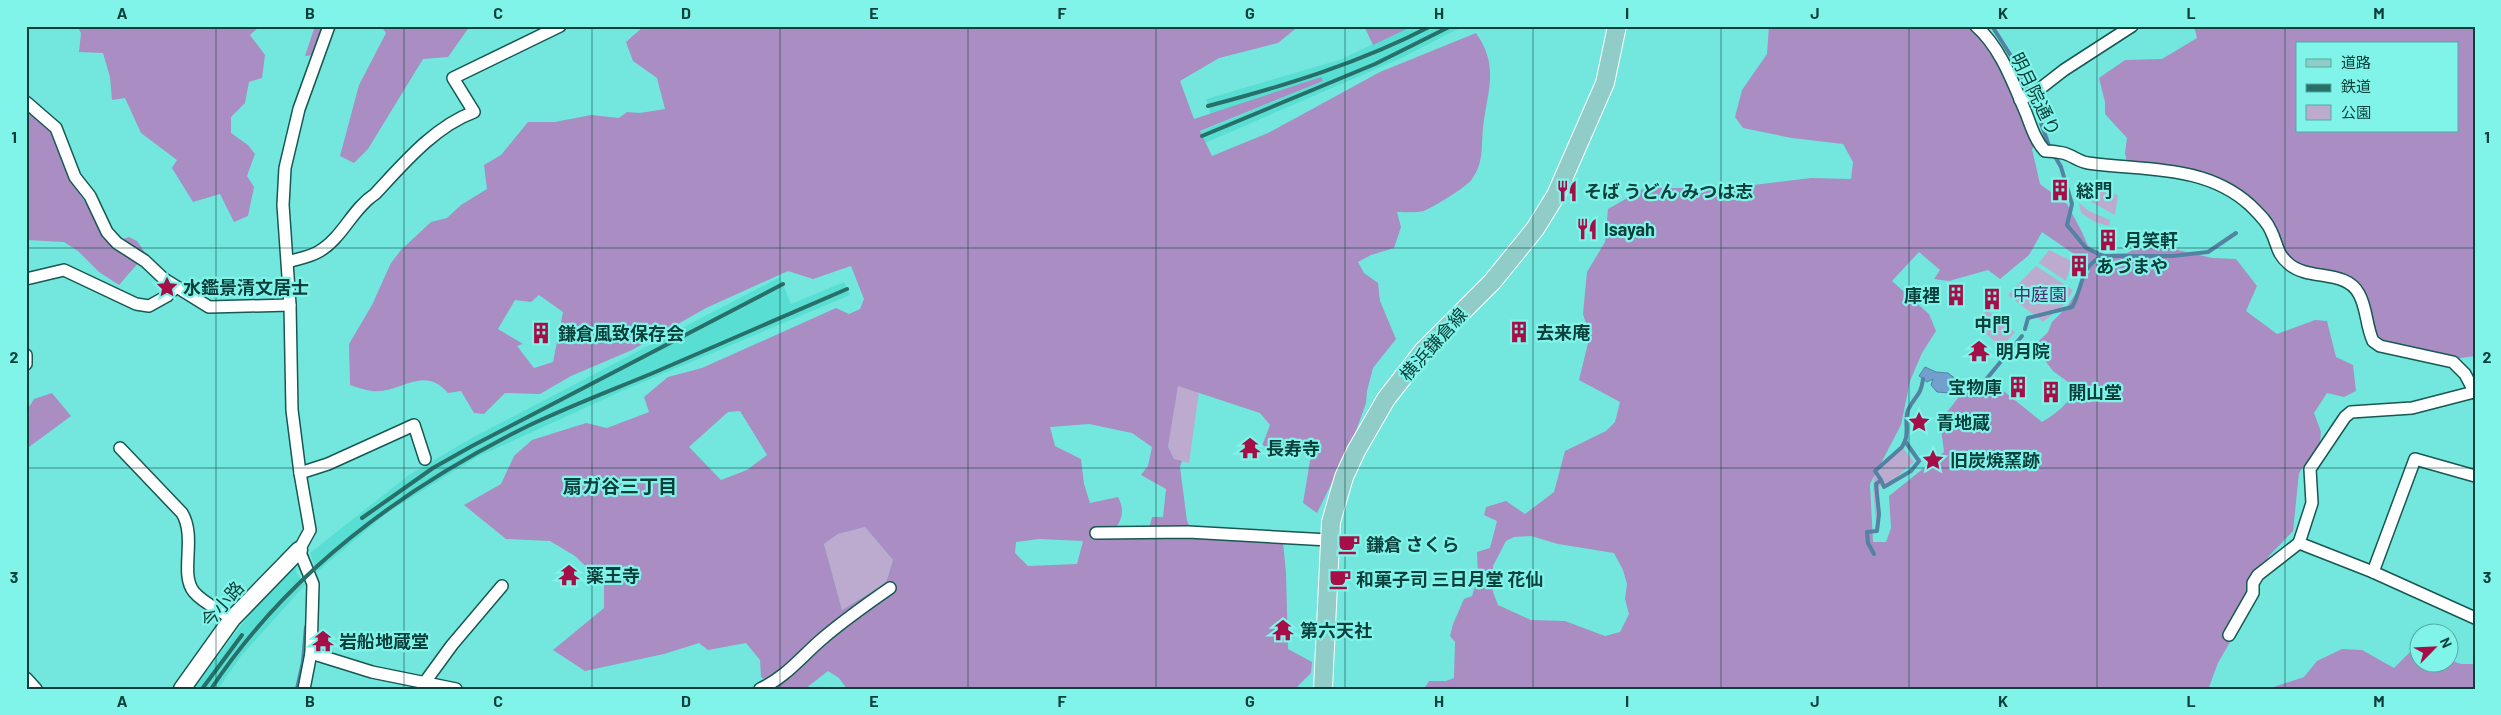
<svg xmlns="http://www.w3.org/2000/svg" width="2501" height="715" font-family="Barlow,'Noto Sans JP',sans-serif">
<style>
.built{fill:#59ded3}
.green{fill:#bdaacf}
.forest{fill:#a98dc3;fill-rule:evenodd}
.water{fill:#71a0ce;stroke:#5283a2}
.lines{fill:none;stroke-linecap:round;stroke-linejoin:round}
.stream{stroke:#5283a2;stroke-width:4}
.street-casing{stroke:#175853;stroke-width:14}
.secondary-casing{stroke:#175853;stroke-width:19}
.primary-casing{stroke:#fff;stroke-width:20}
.street{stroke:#fff;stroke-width:11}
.secondary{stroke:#fff;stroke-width:16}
.primary{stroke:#90cdc8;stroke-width:18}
.rail{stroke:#286f69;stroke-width:4}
.grid{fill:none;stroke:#0b403c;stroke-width:1;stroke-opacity:0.55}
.labels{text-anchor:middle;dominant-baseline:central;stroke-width:4.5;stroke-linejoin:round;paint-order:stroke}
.street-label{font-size:18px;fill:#0b403c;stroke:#81f4ea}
.poi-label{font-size:18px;font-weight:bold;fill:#0b403c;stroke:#81f4ea;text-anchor:start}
.park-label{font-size:18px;fill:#512b6e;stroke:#81f4ea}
.neighbourhood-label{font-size:19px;font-weight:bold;fill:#0b403c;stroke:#81f4ea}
.neatline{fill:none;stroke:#0b403c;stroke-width:2}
.grid-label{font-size:16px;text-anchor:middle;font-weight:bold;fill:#0b403c}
</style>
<rect width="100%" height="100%" fill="#73e7dd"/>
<g class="built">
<path d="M1413,26H1464L1399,59L1205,143L1200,132L1323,81L1321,78L1211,114L1206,99L1339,60Z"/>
<path d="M780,277L791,304L844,282L850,295L622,391L477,457L388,512L317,572L310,553L409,475L470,439Z"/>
<path d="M295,566L297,574L305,585L241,656L218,689H193L250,614Z"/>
</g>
<g class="green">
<path d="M2088,189L2118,195L2115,215L2088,200Z"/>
<path d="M2079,203L2089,211L2110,220L2109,226L2095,222L2081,213Z"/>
<path d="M2049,250L2072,261L2066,281L2039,263Z"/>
<path d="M2036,266L2073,290L2064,305L2043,322L2008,295Z"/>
<path d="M1987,310L2015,332L2002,347L1975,325Z"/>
<path d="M1178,385L1199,392L1189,463L1174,460L1168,447Z"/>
<path d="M1902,447L1914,462L1894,479L1879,487V514L1876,523L1873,489L1875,471Z"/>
<path d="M865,527L893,560L886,583L842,610L824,544L838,534Z"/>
</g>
<g class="forest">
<path d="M77,26H260L250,35L265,55L262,78L249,82L245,103L231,117V133L248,145L255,154L247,176L254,187L248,216L234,222L220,194L193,202L172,168L177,160L141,133L125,98L112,100L110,77L103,53L79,52L81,33Z"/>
<path d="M315,26H322L314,55L305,56Z"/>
<path d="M381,26H470L448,57L423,59L368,149L354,163L340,156L359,85L386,33Z"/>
<path d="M644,26H1299L1278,43L1219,58L1180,81L1194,119L1321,77L1323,81L1200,131L1212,156L1268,133L1380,72L1476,33C1500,67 1487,91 1483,128C1481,148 1484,162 1472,179C1467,187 1433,207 1424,211C1416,213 1405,212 1397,212L1401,227L1394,248L1371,255L1358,262L1364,273L1378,283L1380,301L1396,339L1373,368L1367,391L1366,403L1352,442L1317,513L1303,503L1311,455L1262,446L1270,425L1260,413L1178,386L1168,447L1174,459L1182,461L1180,467L1187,521L1194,535L1283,542L1286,573L1288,649L1312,662L1311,673L1295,689H847L839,678L828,671L805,689H775L761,677L760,660L746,643L708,650L699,643L664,654L585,671L553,650L604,608V584L575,556L550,541L506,539L464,505L501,484L514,456L532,440L586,423L607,428L649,412L644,397L668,377L702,368L836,308L849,314L860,309L864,299L851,266L813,279L788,271L706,308L632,350L571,376L540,394L505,393L484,414L474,413L461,391L448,393C423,364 401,394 372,391C365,390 357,387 350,385L349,344L372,305L391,263L401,250L431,222L447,218L461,205L487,189L484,165L501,155L528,122H555L591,115L619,118L627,112L640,113L665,109L657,78L633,61L626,42ZM539,295L563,312L553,362L534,368L517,346L523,344L498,329L515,300L531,302ZM740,411L767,455L747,470L721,480L689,447L728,412ZM1089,424L1132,433L1152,447L1148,466L1141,475L1166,489L1163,517H1152L1147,537L1111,535C1121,522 1126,512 1118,497L1090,503L1084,484L1081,459L1055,446L1050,427ZM865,527L893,560L886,583L842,610L824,544L838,534ZM1039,539L1083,541L1077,564L1028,566L1015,553L1016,542Z"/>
<path d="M1364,26H1413L1373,45Z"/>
<path d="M1769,26H1967L1982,41L1997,64L2012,80L2039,140L2032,149L2040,184L2067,204L2082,232L2088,246L2105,254L2127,253L2148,243L2212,258L2236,259L2257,286L2246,311L2277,334L2315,320L2327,321L2336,357L2353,365L2356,391L2344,397L2327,393L2314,413L2321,432L2320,443L2299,473L2293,531L2269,556L2246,614L2218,663L2209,687L2211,689H1424L1429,681H1446L1454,678L1455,642L1450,636L1453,624L1464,599L1472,596L1478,577L1477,552L1490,548L1497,521L1484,515L1486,507L1506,501L1525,514L1554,492L1565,451L1606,431L1615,422L1620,402L1579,380L1590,335L1583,314L1587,272L1605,242L1608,209L1645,188H1729L1811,178L1851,179L1853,162L1843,144L1792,138L1743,128L1735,117L1742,90L1767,54ZM2042,232L2074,254L2090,271L2067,307L2052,322L2048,332L2034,346L2053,371L2075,387C2072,401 2055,415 2042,422L1991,381L1961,394L1940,421L1944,452L1889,496L1891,528L1886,542H1873L1870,484L1901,425L1910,381L1922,353L1936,331L1929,314L1892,281L1919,252L1940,270L1934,279L1949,281L1988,270L2000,279L2029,255ZM1531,536L1558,544L1614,553L1623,570L1627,584L1625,599L1629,614L1620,632L1605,636L1565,621L1531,620L1498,605L1493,592V566L1506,541L1514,537Z"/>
<path d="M2194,26H2475V356L2454,359L2388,343C2363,330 2375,304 2359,284C2344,267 2316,274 2298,265C2284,259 2283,242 2273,232C2256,213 2225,180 2200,172C2178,165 2151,166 2128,166L2125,153L2127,138L2105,114V102L2099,78L2125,60L2162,59L2197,38ZM2297,44H2457V131H2297Z"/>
<path d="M26,103L49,129L71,181L112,243L129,237L137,241L146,254L119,285L99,272L78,251L64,242L26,240Z"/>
<path d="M52,393L71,416L29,447L26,457V412L34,399Z"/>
<path d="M2414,648L2418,650V662H2448L2449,660L2461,664H2475V689H2268L2304,677L2317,661L2342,649L2362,650L2394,668Z"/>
</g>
<path class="water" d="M1925,367L1936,372L1948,373L1966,387L1950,393L1937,392L1931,385L1933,379L1927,382L1919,376Z"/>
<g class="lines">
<g class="stream">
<path d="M1992,26L2018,67L2038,114L2049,146L2061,167L2072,204L2067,225L2086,248L2103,256H2172L2208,252L2236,233"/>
<path d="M2025,329L2028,318L2072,307C2083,289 2079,266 2103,256"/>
<path d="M1966,387L1968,389"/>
<path d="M1979,388L2022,336"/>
<path d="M1881,480L1875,471L1902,447L1905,441"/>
<path d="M1874,554L1868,543L1867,532L1877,531L1879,514L1876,484L1881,480L1884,487L1911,471L1919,461L1905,441C1909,431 1904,421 1908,410C1914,396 1921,397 1923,379"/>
<path d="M297,689L303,662L306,627"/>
</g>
<g class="street-casing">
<g id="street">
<path d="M1976,26C2001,48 2013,83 2026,113C2031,126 2035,140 2045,151C2050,151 2058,152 2063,153C2072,155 2079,162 2088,163C2144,171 2205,164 2250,205C2258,213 2267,221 2271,231C2278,245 2276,253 2289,264C2309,281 2346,269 2359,294C2367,308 2366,326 2373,341L2380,346L2453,362L2465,374L2475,393"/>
<path d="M2020,100L2037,91L2064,70L2132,26"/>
<path d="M26,102L56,128L75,177L90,196L107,232L117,243L145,261L164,279L209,307L290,305"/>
<path d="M288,262C297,259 309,257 318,252C342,239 352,209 375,194C403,164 435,126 474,112L453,78L560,26"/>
<path d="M26,279L64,270L136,304L149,306L167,296L176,287"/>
<path d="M26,355V364"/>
<path d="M2474,392L2412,408L2351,412L2345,417L2310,469L2312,503L2299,543L2373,572L2475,618"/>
<path d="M120,448L182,513C197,538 179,574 194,592C203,603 220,610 232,619"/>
<path d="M300,473L328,464L414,425L425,459"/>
<path d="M1096,533L1188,532L1329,540"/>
<path d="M2373,572L2415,459L2475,476"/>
<path d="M2229,635L2253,593V583L2258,575L2299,543"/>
<path d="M311,653L372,672L456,689"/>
<path d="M26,678L36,689"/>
<path d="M425,682L452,645L502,586"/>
<path d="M304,689L311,653L313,584L299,550L310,530L300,473L292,410L290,305L283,205L285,168L299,109L329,26"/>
<path d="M760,689C786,677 801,657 822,639C844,620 867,604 890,588"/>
</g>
</g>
<g class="secondary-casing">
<path id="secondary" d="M182,689L232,619L299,550"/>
</g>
<g class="primary-casing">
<path id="primary" d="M1323,689L1331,522L1344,477L1356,451L1386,399L1424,350L1492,282L1535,229L1556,195L1605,83L1617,26"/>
</g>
<use href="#street" class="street"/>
<use href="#secondary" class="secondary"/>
<use href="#primary" class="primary"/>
<g class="rail">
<path d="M1208,106C1284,86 1360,63 1431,26"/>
<path d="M1202,136L1375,64L1451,26"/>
<path d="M362,518L433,468L472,446L783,284"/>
<path d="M202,689L242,635"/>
<path d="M211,689C289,571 404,487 530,425C570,406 612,390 653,373C718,345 782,317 847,289"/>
</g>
</g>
<path class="grid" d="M216,26V689M404,26V689M592,26V689M780,26V689M968,26V689M1156,26V689M1345,26V689M1533,26V689M1721,26V689M1909,26V689M2097,26V689M2285,26V689M26,248H2475M26,468H2475"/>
<defs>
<g id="building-bare" transform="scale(1.725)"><path d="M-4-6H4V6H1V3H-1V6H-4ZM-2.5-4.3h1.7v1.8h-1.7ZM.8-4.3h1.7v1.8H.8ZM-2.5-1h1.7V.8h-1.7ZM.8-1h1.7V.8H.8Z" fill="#a50e46" stroke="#81f4ea" stroke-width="2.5" paint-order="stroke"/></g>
<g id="restaurant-bare" transform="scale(1.725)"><path d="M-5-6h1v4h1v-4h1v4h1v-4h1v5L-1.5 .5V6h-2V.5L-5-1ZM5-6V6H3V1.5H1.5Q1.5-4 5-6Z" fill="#a50e46" stroke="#81f4ea" stroke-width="2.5" paint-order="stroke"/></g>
<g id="sight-bare" transform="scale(1.725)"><path d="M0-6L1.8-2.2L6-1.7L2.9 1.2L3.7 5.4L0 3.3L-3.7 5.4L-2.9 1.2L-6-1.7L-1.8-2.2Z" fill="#a50e46" stroke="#81f4ea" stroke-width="2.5" paint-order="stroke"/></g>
<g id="temple-bare" transform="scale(1.725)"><path d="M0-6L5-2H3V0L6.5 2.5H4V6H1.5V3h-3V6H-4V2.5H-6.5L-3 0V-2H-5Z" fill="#a50e46" stroke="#81f4ea" stroke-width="2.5" paint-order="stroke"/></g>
<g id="cafe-bare" transform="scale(1.725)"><path d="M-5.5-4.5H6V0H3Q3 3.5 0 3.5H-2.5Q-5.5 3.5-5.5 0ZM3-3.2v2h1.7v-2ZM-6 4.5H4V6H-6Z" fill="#a50e46" stroke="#81f4ea" stroke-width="2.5" paint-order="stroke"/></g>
</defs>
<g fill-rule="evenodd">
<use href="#building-bare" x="2060" y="190"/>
<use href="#restaurant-bare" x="1567" y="191"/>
<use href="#restaurant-bare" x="1587" y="229"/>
<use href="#building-bare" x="2108" y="240"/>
<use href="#building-bare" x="2079" y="266"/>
<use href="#sight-bare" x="167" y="287"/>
<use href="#building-bare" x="1956" y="295"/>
<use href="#building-bare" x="1992" y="299"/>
<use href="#building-bare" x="1519" y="332"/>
<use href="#building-bare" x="541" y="333"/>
<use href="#temple-bare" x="1979" y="351"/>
<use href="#building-bare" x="2018" y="387"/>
<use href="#building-bare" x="2051" y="392"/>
<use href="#sight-bare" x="1919" y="422"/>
<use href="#temple-bare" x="1250" y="448"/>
<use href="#sight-bare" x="1933" y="460"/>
<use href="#cafe-bare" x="1349" y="544"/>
<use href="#temple-bare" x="569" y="575"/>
<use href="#cafe-bare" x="1340" y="579"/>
<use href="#temple-bare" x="1283" y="630"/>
<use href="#temple-bare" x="323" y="641"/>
</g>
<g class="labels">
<g class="street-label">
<text transform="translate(2036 94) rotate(64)">明月院通り</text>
<text transform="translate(1433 344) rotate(-48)">横浜鎌倉線</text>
<text transform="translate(222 604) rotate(-49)">今小路</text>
</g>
<g class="poi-label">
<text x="2076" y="190">総門</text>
<text x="1584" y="191">そば うどん みつは志</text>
<text x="1604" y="229">Isayah</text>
<text x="2124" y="240">月笑軒</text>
<text x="2096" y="266">あづまや</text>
<text x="183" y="287">水鑑景清文居士</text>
<text x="1940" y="295" text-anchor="end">庫裡</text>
<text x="1992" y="324" text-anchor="middle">中門</text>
<text x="1536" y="332">去来庵</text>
<text x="558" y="333">鎌倉風致保存会</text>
<text x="1996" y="351">明月院</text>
<text x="2002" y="387" text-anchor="end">宝物庫</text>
<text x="2068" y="392">開山堂</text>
<text x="1936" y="422">青地蔵</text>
<text x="1266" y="448">長寿寺</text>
<text x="1950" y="460">旧炭焼窯跡</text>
<text x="1366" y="544">鎌倉 さくら</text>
<text x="586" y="575">薬王寺</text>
<text x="1356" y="579">和菓子司 三日月堂 花仙</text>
<text x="1300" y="630">第六天社</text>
<text x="339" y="641">岩船地蔵堂</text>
</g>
<g class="park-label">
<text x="2040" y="294">中庭園</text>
</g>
<g class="neighbourhood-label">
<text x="620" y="485">扇ガ谷三丁目</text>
</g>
</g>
<rect width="2501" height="715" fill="none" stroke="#81f4ea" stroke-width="55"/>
<rect x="2296" y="42" width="162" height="90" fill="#81f4ea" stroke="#52aca4"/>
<rect x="2306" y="59" width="25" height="8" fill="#90cdc8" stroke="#52aca4"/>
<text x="2341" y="68" font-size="15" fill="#0b403c">道路</text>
<rect x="2306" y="84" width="25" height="8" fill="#286f69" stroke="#52aca4"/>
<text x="2341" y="92" font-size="15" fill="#0b403c">鉄道</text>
<rect x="2306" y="105" width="25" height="15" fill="#bdaacf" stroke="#52aca4"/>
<text x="2341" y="118" font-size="15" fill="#0b403c">公園</text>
<g transform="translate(2434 648) rotate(66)"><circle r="24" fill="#81f4ea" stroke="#52aca4"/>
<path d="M0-4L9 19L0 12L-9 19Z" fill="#a50e46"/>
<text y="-8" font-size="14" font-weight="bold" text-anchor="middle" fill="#0b403c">N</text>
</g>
<rect x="28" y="28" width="2446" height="660" class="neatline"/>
<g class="grid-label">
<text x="122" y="19">A</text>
<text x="310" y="19">B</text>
<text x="498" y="19">C</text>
<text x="686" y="19">D</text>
<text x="874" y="19">E</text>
<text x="1062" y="19">F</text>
<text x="1250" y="19">G</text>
<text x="1439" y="19">H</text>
<text x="1627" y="19">I</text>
<text x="1815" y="19">J</text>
<text x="2003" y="19">K</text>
<text x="2191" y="19">L</text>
<text x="2379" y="19">M</text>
<text x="14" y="143">1</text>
<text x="2487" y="143">1</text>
<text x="14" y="363">2</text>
<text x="2487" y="363">2</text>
<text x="14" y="583">3</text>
<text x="2487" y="583">3</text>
<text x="122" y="707">A</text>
<text x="310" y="707">B</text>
<text x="498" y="707">C</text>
<text x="686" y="707">D</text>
<text x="874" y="707">E</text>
<text x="1062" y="707">F</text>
<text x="1250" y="707">G</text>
<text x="1439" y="707">H</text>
<text x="1627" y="707">I</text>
<text x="1815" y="707">J</text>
<text x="2003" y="707">K</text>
<text x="2191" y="707">L</text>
<text x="2379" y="707">M</text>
</g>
</svg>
